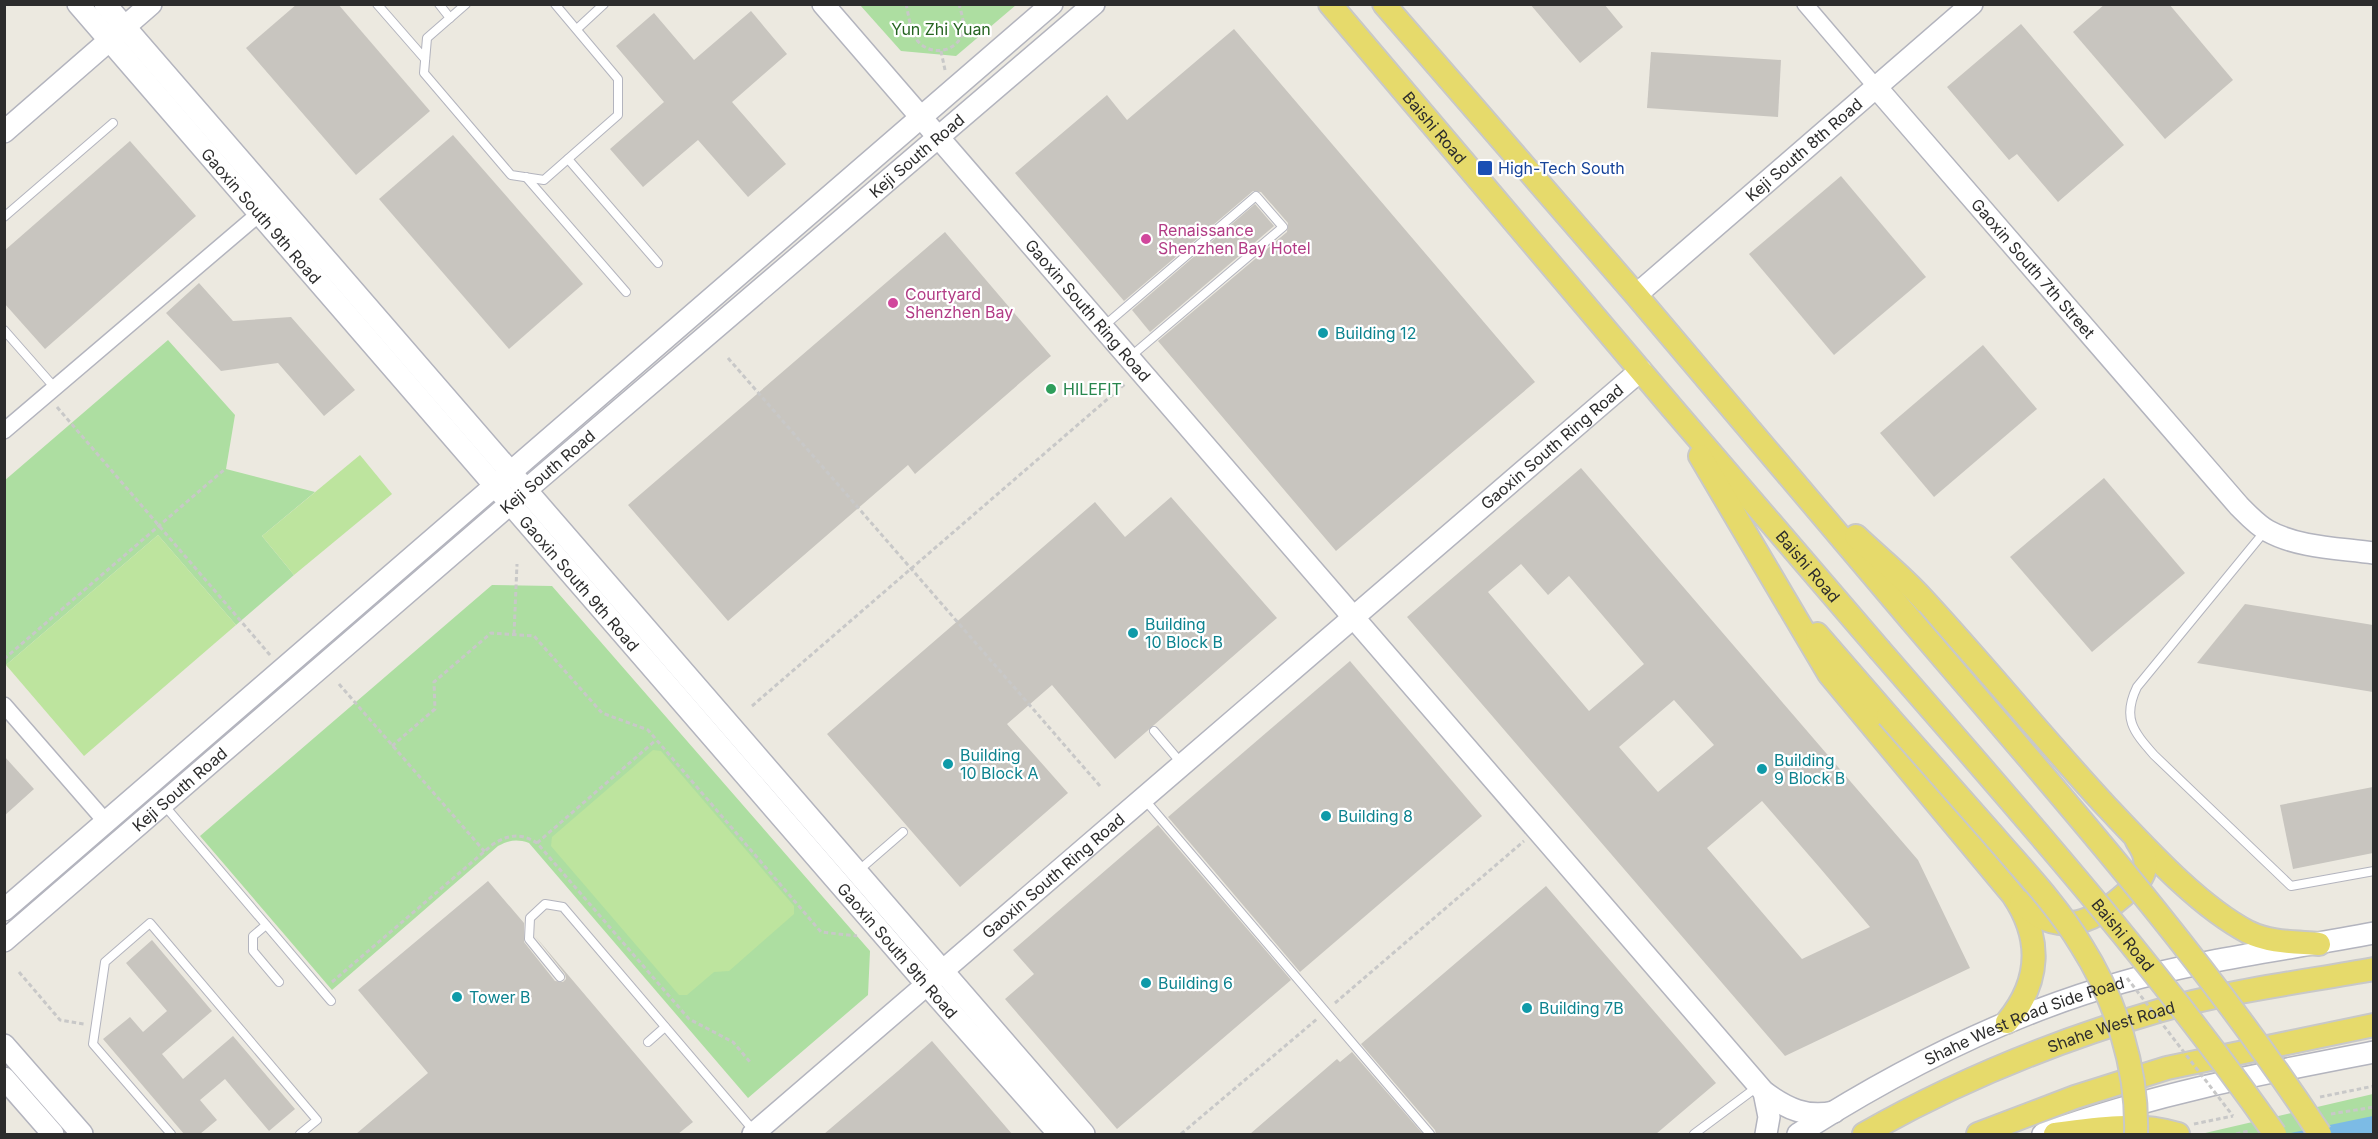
<svg xmlns="http://www.w3.org/2000/svg" width="2378" height="1139" font-family="Inter,sans-serif">
<style>
.green{fill:#addea1}
.pitch{fill:#bde49e}
.water{fill:#7cbbe5}
.building{fill:#c8c5bf;fill-rule:evenodd}
.lines{fill:none;stroke-linecap:round;stroke-linejoin:round}
.lane-casing{stroke:#b3b4be;stroke-width:10}
.street-casing{stroke:#b3b4be;stroke-width:18}
.secondary-casing{stroke:#b3b4be;stroke-width:24}
.primary-casing{stroke:#c8c8c8;stroke-width:26}
.path{stroke:#c8c8c8;stroke-width:3;stroke-dasharray:4.5 3;stroke-linecap:butt}
.lane{stroke:#fff;stroke-width:8}
.street{stroke:#fff;stroke-width:15}
.secondary{stroke:#fff;stroke-width:21}
.primary{stroke:#e6da6b;stroke-width:22}
.primary-bridge-casing{stroke:#c8c8c8;stroke-width:26;stroke-linecap:butt}
.path-bridge{stroke:#c8c8c8;stroke-width:3;stroke-dasharray:4.5 3;stroke-linecap:butt}
.primary-bridge{stroke:#e6da6b;stroke-width:22}
.transit-dot{fill:#1a4fb4;stroke:#fff;stroke-width:2}
.hotel-dot{fill:#d1479c;stroke:#fff;stroke-width:2}
.culture-dot{fill:#0f9aa8;stroke:#fff;stroke-width:2}
.leisure-dot{fill:#2e9e5b;stroke:#fff;stroke-width:2}
.labels{text-anchor:middle;dominant-baseline:central;stroke-width:4.5;stroke-linejoin:round;paint-order:stroke}
.park-label{font-size:16px;fill:#266421;stroke:#fff}
.street-label{font-size:16px;fill:#2c2c2c;stroke:#fff}
.transit-label{font-size:16px;fill:#164399;stroke:#fff;text-anchor:start}
.hotel-label{font-size:16px;fill:#b23c85;stroke:#fff;text-anchor:start}
.culture-label{font-size:16px;fill:#0d838f;stroke:#fff;text-anchor:start}
.leisure-label{font-size:16px;fill:#27864d;stroke:#fff;text-anchor:start}
</style>
<rect width="100%" height="100%" fill="#ece9e0"/>
<g class="green">
<path d="M860,5H1016L956,56L901,51Z"/>
<path d="M168,340L235,415L226,469L315,492L262,536L294,575L236,625L158,535L6,665L4,663V481Z"/>
<path d="M492,585L552,586L870,951L868,995L748,1098L529,843C517,839 509,840 498,846L332,990L200,836Z"/>
<path d="M2373,1094V1134H2201L2218,1130Z"/>
</g>
<g class="pitch">
<path d="M360,455L392,494L294,575L262,536Z"/>
<path d="M158,535L236,625L84,756L6,665Z"/>
<path d="M653,750L661,751L794,906V914L729,971L714,972L687,995H679L551,846L552,837Z"/>
</g>
<path class="water" d="M2373,1116V1134H2286Z"/>
<g class="building">
<path d="M297,4H338L430,111L356,175L246,48Z"/>
<path d="M1530,4H1604L1623,27L1580,63Z"/>
<path d="M2105,4H2169L2233,80L2165,139L2073,32Z"/>
<path d="M751,11L787,54L732,102L786,164L748,197L698,140L643,187L610,149L664,102L616,46L654,13L694,60Z"/>
<path d="M2021,24L2124,145L2058,202L2017,154L2009,160L1947,87Z"/>
<path d="M1234,29L1535,382L1336,551L1158,341L1287,232L1288,223L1261,192L1253,191L1124,301L1015,173L1107,95L1127,120Z"/>
<path d="M1651,52L1781,60L1778,117L1647,108Z"/>
<path d="M453,135L583,284L509,349L379,199Z"/>
<path d="M130,141L196,216L45,349L4,303V251Z"/>
<path d="M1841,176L1926,277L1834,355L1749,254Z"/>
<path d="M1255,204L1274,226L1150,332L1132,310Z"/>
<path d="M945,232L1051,356L915,474L908,465L728,621L628,505Z"/>
<path d="M199,283L233,321L291,317L355,390L324,416L278,363L221,371L166,313Z"/>
<path d="M1983,345L2037,409L1934,497L1880,433Z"/>
<path d="M1581,468L1918,860L1970,968L1785,1056L1407,617ZM1521,564L1548,595L1569,576L1644,664L1589,711L1488,592ZM1674,700L1714,745L1658,792L1619,747ZM1762,801L1820,868L1870,927L1802,959L1707,848Z"/>
<path d="M2104,478L2185,573L2092,652L2010,557Z"/>
<path d="M1171,497L1277,618L1115,759L1052,685L1007,724L1068,793L960,887L827,734L1095,502L1125,537Z"/>
<path d="M2245,604L2373,625V692L2197,663Z"/>
<path d="M1350,661L1482,816L1300,972L1168,817Z"/>
<path d="M4,756L34,789L4,816Z"/>
<path d="M2373,787V853L2293,869L2280,805Z"/>
<path d="M1158,825L1291,980L1117,1129L1005,999L1034,974L1013,950Z"/>
<path d="M488,881L524,923V942L555,981L563,982L566,979L565,974L535,936L693,1122L678,1134H356L428,1073L358,990Z"/>
<path d="M1546,886L1716,1083L1656,1134H1436L1435,1130L1361,1044Z"/>
<path d="M152,940L212,1011L162,1054L183,1079L233,1036L295,1109L269,1131L225,1079L200,1100L217,1120L200,1134H184L103,1039L130,1017L143,1032L167,1011L126,963Z"/>
<path d="M932,1041L1012,1134H824L898,1071Z"/>
<path d="M1352,1052L1423,1134H1250L1337,1059L1340,1062Z"/>
</g>
<g class="lines">
<g class="lane-casing">
<g id="lane">
<path d="M377,4L425,59"/>
<path d="M439,4L450,18"/>
<path d="M466,4L427,38L424,73L511,175L544,180L618,115V79L555,4"/>
<path d="M577,29L604,4"/>
<path d="M568,159L658,263"/>
<path d="M526,177L626,292"/>
<path d="M4,217L113,123"/>
<path d="M1104,326L1256,196L1283,227L1130,357"/>
<path d="M4,330L55,388"/>
<path d="M2265,531L2137,687C2122,718 2133,731 2154,755L2291,886L2374,871"/>
<path d="M1154,731L1182,764"/>
<path d="M1145,800L1430,1134"/>
<path d="M164,805L331,1001"/>
<path d="M858,871L903,832"/>
<path d="M266,925L253,936V951L279,982"/>
<path d="M560,977L529,939L530,918L545,904L563,907L754,1131"/>
<path d="M648,1042L665,1027"/>
<path d="M171,1134L93,1044L105,962L150,923L317,1120L300,1134"/>
<path d="M1694,1134L1757,1087"/>
</g>
</g>
<g class="street-casing">
<g id="street">
<path d="M1805,4L1876,87"/>
<path d="M4,431L267,207"/>
<path d="M4,705L106,822"/>
</g>
</g>
<g class="secondary-casing">
<g id="secondary">
<path id="s1" d="M78,4L927,985L1059,1134"/>
<path d="M105,4L1084,1134"/>
<path id="s2" d="M823,4L1764,1092C1787,1109 1807,1118 1834,1112"/>
<path id="s3" d="M1876,87L2239,506C2248,515 2257,525 2268,531C2299,548 2339,548 2374,553"/>
<path d="M4,132L151,4"/>
<path id="s4" d="M1636,295L1972,4"/>
<path d="M4,910L1052,4"/>
<path id="s5" d="M4,941L526,490L1094,4"/>
<path d="M4,1045L82,1134"/>
<path d="M4,1078L53,1134"/>
<path d="M1764,1092L1769,1117L1766,1134"/>
<path id="s6" d="M753,1134L1641,370"/>
<path id="s7" d="M1798,1134C1898,1070 2008,1014 2123,982C2205,959 2290,949 2374,933"/>
<path d="M2043,1134C2153,1094 2259,1074 2374,1052"/>
</g>
</g>
<g class="primary-casing">
<g id="primary">
<path id="s8" d="M1330,4L1673,409L1879,649"/>
<path d="M1384,4L1636,295L1910,619"/>
<path d="M1700,456L1829,674L2013,895C2042,938 2041,981 2007,1022"/>
<path d="M1856,536C1878,557 1902,576 1922,598C1985,666 2043,738 2106,806C2146,848 2197,905 2248,932C2270,943 2295,942 2319,944"/>
<path d="M1817,634L1888,716"/>
<path d="M2021,902C2056,937 2090,925 2123,896C2132,888 2144,880 2145,867C2147,857 2142,849 2137,841"/>
<path id="s9" d="M1864,1134C1957,1081 2055,1041 2158,1011C2228,991 2302,982 2374,969"/>
<path d="M1978,1134L2075,1097L2167,1068L2374,1025"/>
<path d="M2055,1134C2097,1128 2137,1122 2178,1134"/>
</g>
</g>
<g class="path">
<path d="M906,4C909,16 910,31 917,40C928,55 952,54 961,37C966,27 962,15 959,4"/>
<path d="M941,51L945,70"/>
<path d="M728,358L1100,786"/>
<path d="M57,407L270,655"/>
<path d="M514,634L517,564"/>
<path d="M4,659L225,469"/>
<path d="M339,684L485,852"/>
<path d="M752,706L1125,384"/>
<path d="M392,746L435,709L434,682L491,633L534,636L602,713L648,730L821,932L857,936"/>
<path d="M537,843L656,740"/>
<path d="M19,972L60,1020L84,1024"/>
<path d="M332,982L492,845C508,834 521,833 537,843L689,1019L733,1042L750,1062"/>
<path d="M1335,1003L1524,841"/>
<path d="M2320,1097L2374,1086"/>
<path d="M2331,1114L2374,1107"/>
<path d="M2194,1124L2233,1116"/>
<path d="M1181,1134L1317,1019"/>
<path d="M2236,1134L2248,1131"/>
</g>
<use href="#lane" class="lane"/>
<use href="#street" class="street"/>
<use href="#secondary" class="secondary"/>
<use href="#primary" class="primary"/>
<g class="primary-bridge-casing">
<g id="primary-bridge">
<path d="M1910,619C2052,786 2200,951 2320,1134"/>
<path id="s10" d="M1879,649C2016,807 2155,963 2275,1134"/>
<path d="M1888,716C1923,756 1958,795 1993,835C2023,870 2057,905 2081,945C2116,1000 2138,1069 2136,1134"/>
</g>
</g>
<path class="path-bridge" d="M2127,978L2233,1116"/>
<use href="#primary-bridge" class="primary-bridge"/>
</g>
<rect class="transit-dot" x="1477" y="160" width="16" height="16" rx="3"/>
<g class="hotel-dot">
<circle cx="1146" cy="239" r="6"/>
<circle cx="893" cy="303" r="6"/>
</g>
<g class="culture-dot">
<circle cx="1323" cy="333" r="6"/>
<circle cx="1133" cy="633" r="6"/>
<circle cx="948" cy="764" r="6"/>
<circle cx="1762" cy="769" r="6"/>
<circle cx="1326" cy="816" r="6"/>
<circle cx="1146" cy="983" r="6"/>
<circle cx="457" cy="997" r="6"/>
<circle cx="1527" cy="1008" r="6"/>
</g>
<circle class="leisure-dot" cx="1051" cy="389" r="6"/>
<g class="labels">
<g class="park-label">
<text x="941" y="29">Yun Zhi Yuan</text>
</g>
<g class="street-label">
<text stroke="none"><textPath href="#s8" startOffset="162">Baishi Road</textPath></text>
<text stroke="none"><textPath href="#s4" startOffset="222">Keji South 8th Road</textPath></text>
<text stroke="none"><textPath href="#s5" startOffset="1204">Keji South Road</textPath></text>
<text stroke="none"><textPath href="#s1" startOffset="280">Gaoxin South 9th Road</textPath></text>
<text stroke="none"><textPath href="#s3" startOffset="240">Gaoxin South 7th Street</textPath></text>
<text stroke="none"><textPath href="#s2" startOffset="405">Gaoxin South Ring Road</textPath></text>
<text stroke="none"><textPath href="#s6" startOffset="1054">Gaoxin South Ring Road</textPath></text>
<text stroke="none"><textPath href="#s5" startOffset="718">Keji South Road</textPath></text>
<text stroke="none"><textPath href="#s8" startOffset="738">Baishi Road</textPath></text>
<text stroke="none"><textPath href="#s1" startOffset="766">Gaoxin South 9th Road</textPath></text>
<text stroke="none"><textPath href="#s5" startOffset="232">Keji South Road</textPath></text>
<text stroke="none"><textPath href="#s6" startOffset="396">Gaoxin South Ring Road</textPath></text>
<text stroke="none"><textPath href="#s10" startOffset="376">Baishi Road</textPath></text>
<text stroke="none"><textPath href="#s1" startOffset="1252">Gaoxin South 9th Road</textPath></text>
<text stroke="none"><textPath href="#s7" startOffset="254">Shahe West Road Side Road</textPath></text>
<text stroke="none"><textPath href="#s9" startOffset="270">Shahe West Road</textPath></text>
</g>
<g class="transit-label">
<text x="1498" y="168">High-Tech South</text>
</g>
<g class="hotel-label">
<text x="1158" y="230">Renaissance<tspan x="1158" dy="18">Shenzhen Bay Hotel</tspan></text>
<text x="905" y="294">Courtyard<tspan x="905" dy="18">Shenzhen Bay</tspan></text>
</g>
<g class="culture-label">
<text x="1335" y="333">Building 12</text>
<text x="1145" y="624">Building<tspan x="1145" dy="18">10 Block B</tspan></text>
<text x="960" y="755">Building<tspan x="960" dy="18">10 Block A</tspan></text>
<text x="1774" y="760">Building<tspan x="1774" dy="18">9 Block B</tspan></text>
<text x="1338" y="816">Building 8</text>
<text x="1158" y="983">Building 6</text>
<text x="469" y="997">Tower B</text>
<text x="1539" y="1008">Building 7B</text>
</g>
<g class="leisure-label">
<text x="1063" y="389">HILEFIT</text>
</g>
</g>
<rect width="2378" height="1139" fill="none" stroke="#2c2c2c" stroke-width="12"/>
</svg>
